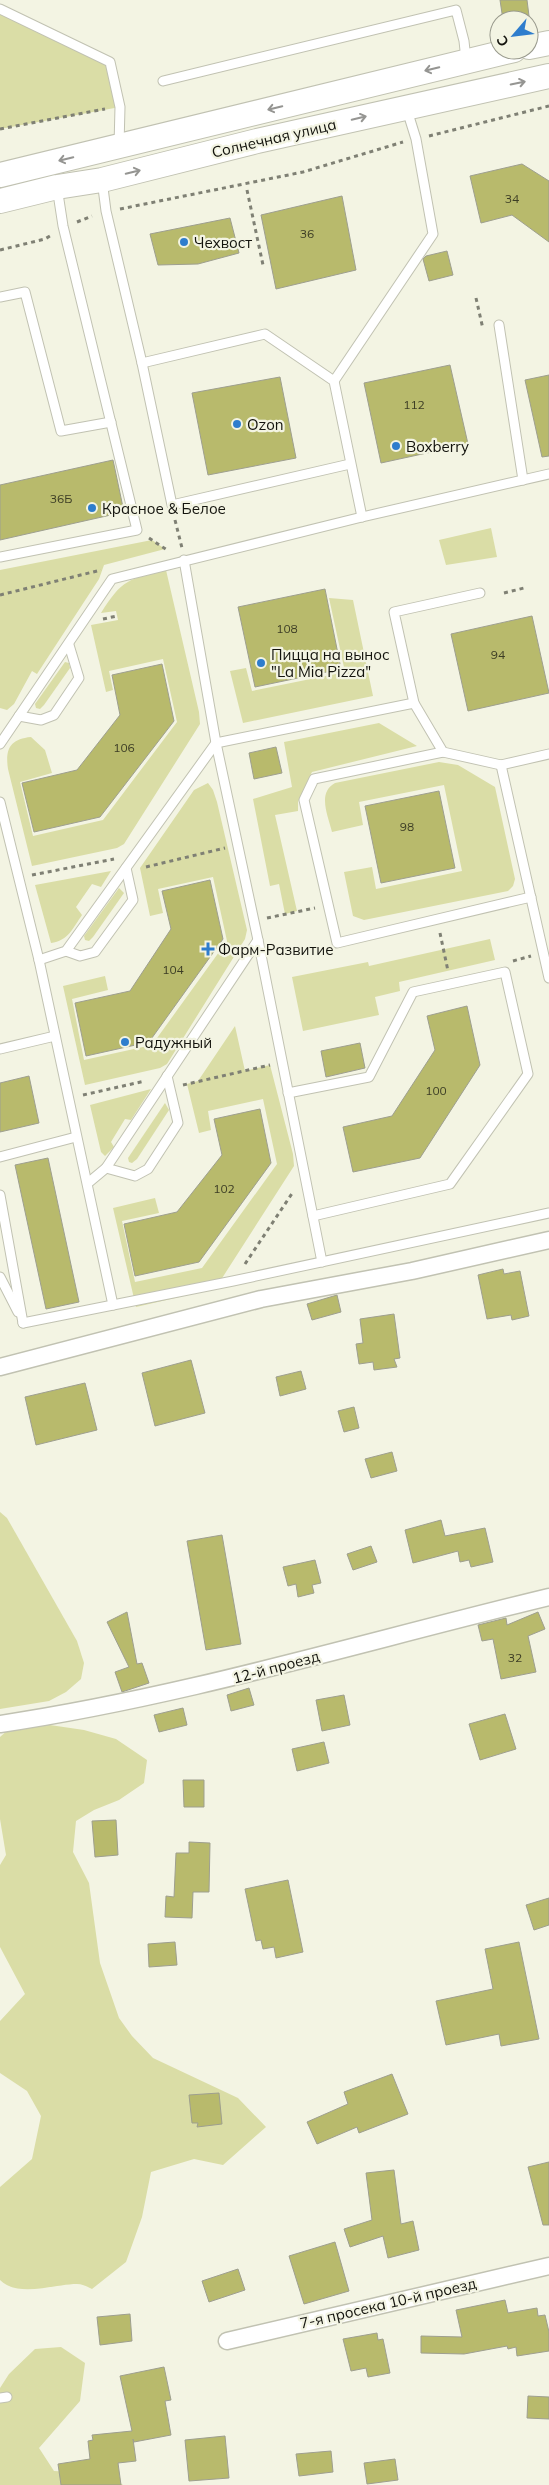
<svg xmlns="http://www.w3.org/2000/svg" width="549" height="2485" font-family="Mulish,sans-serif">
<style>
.green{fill:#dadda6}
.building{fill:#b8ba6c;stroke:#9e9f8f}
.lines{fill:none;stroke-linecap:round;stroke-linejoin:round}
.lane-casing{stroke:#c1c2b2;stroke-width:11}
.street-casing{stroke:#c1c2b2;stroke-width:19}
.secondary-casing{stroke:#c1c2b2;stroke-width:26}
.path{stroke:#7f8074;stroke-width:3;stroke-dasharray:4 4;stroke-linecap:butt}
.lane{stroke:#fff;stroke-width:9}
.street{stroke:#fff;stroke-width:16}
.secondary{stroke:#fff;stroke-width:24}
.oneway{stroke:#959592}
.poi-dot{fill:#2e7dcd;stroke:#f3f4e3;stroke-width:2}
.labels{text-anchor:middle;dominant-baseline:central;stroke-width:4.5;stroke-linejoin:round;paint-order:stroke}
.number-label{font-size:12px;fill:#3c3d25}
.street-label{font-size:15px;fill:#13130d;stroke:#f3f4e3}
.poi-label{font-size:15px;fill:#13130d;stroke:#f3f4e3;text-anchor:start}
</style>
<rect width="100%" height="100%" fill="#f3f4e3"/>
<g class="green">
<path d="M0,8L110,62L120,107L0,129Z"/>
<path d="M491,528L497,557L446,565L439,540Z"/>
<path d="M152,540L165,549L104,565L99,579L37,674L32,671L14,704L7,710L0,708V570Z"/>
<path d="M166,570L199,712L200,724L124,844L117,848L32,866L8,769C5,749 10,739 31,737L45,750L52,773L20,782L33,836L103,820L177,722L163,659L109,671L113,690L106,692L91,625L118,620L116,611L101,613C123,578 128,580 166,570Z"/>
<path d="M329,598L353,600L373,696L243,723L230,671L246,668L252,691L345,672Z"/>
<path d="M65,662L69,663L70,668L44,705L40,709L36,708L35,704Z"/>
<path d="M379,723L417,746L312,772L298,802V811L275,815L297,911L285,914L279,884L270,886L253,799L292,787L284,742Z"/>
<path d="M439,762L458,765L495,787L515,879L513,886L508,891L364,920L353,916L344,872L372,867L376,889L462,871L444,785L359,802L363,825L332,832C328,815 317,793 335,783Z"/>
<path d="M208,783L213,790L217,802L247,930L245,939L167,1064L160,1068L85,1085L63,986L105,976L108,990L72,999L84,1060L152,1045L227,941L213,877L158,889L163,913L150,916L140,868L194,790Z"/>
<path d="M111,871L101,887L92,884L76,907L82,915C73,928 68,941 51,943L35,885Z"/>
<path d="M119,888L124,893L93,937L89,941L85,940L84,936Z"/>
<path d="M490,939L495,960L399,982L400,991L375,997L379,1015L303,1031L292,977L368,962L369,966Z"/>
<path d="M235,1026L245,1071L270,1065L293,1154L294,1166L217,1286L210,1290L136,1307L113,1208L155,1198L159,1213L122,1221L135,1282L202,1268L277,1164L263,1099L208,1111L211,1130L199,1133L187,1084L198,1081Z"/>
<path d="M151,1089L131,1120L125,1119L111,1142L114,1147L105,1156L101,1152L90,1105Z"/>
<path d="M165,1103L169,1110L137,1159L132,1163L129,1162L128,1158Z"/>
<path d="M0,1512L7,1518L77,1641L84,1663L81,1679L66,1692L49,1701L0,1709Z"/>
<path d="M43,1724L84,1730L116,1739L147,1760L144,1783L119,1800L94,1810L76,1821L73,1852L89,1883L100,1963L119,2018L132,2036L153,2058L238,2098L266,2127L223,2165L194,2159L151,2172L142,2217L126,2262L92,2289C88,2287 82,2284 77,2284C55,2284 17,2298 0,2280V2187L32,2159L41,2116L27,2091L0,2073V2021L25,1994L0,1947V1865L6,1855L0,1819V1737L9,1729Z"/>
<path d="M61,2347L85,2363L80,2401L39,2448L54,2471L108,2474L123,2485H0V2388L9,2374L35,2349Z"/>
</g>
<g class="building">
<path d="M500,0H527L529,16L503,20Z"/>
<path d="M522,164L549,181V242L512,215L481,223L470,176Z"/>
<path d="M342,196L356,270L276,289L261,215Z"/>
<path d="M230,218L239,253L198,264L158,265L150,234Z"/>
<path d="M447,251L453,275L429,281L423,259L426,256Z"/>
<path d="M450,365L468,444L381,463L364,383Z"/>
<path d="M549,375V456L542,457L525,380Z"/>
<path d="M280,377L296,458L208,475L192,393Z"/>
<path d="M113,460L124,512L0,540V485Z"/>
<path d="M325,589L341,669L255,687L238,607Z"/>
<path d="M532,616L549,693L468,711L451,634Z"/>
<path d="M162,664L174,721L100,817L34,832L22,783L77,770L120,715L112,675Z"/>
<path d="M276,747L282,773L254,779L249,753Z"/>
<path d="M439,791L455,868L381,883L365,806Z"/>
<path d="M210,880L223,939L149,1042L86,1056L75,1003L130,991L171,929L162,891Z"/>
<path d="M467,1006L480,1065L420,1158L353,1172L343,1127L392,1116L435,1050L427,1016Z"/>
<path d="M360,1043L365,1068L326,1077L321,1051Z"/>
<path d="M29,1076L39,1123L0,1132V1083Z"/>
<path d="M260,1109L271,1163L199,1262L135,1276L124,1224L177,1212L222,1155L214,1119Z"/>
<path d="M48,1158L79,1302L46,1309L15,1165Z"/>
<path d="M503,1269L504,1274L520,1271L529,1316L512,1320L511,1315L487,1319L478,1275Z"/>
<path d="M337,1295L341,1312L312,1320L307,1304Z"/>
<path d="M394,1314L400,1358L394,1359L397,1367L374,1370L373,1362L359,1364L356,1344L363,1343L360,1319Z"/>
<path d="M191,1360L205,1413L155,1426L142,1373Z"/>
<path d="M301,1371L306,1389L280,1396L276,1377Z"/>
<path d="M85,1383L97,1430L36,1445L25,1397Z"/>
<path d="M354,1407L359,1428L344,1432L338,1411Z"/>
<path d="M392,1452L397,1471L371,1478L365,1459Z"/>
<path d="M441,1520L445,1536L485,1528L493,1562L471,1567L469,1560L460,1562L458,1551L413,1563L405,1530Z"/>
<path d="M222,1535L241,1644L206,1650L187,1541Z"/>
<path d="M371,1546L377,1562L353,1570L347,1554Z"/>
<path d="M315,1560L321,1583L312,1585L314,1593L298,1597L296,1584L288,1586L283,1567Z"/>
<path d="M127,1612L137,1664L142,1663L149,1683L122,1692L115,1672L129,1667L107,1622Z"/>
<path d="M538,1612L545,1629L528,1636L536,1672L501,1679L493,1639L482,1641L478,1625L506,1618L507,1625Z"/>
<path d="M249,1688L254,1705L231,1711L227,1695Z"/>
<path d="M344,1695L350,1725L322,1731L316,1700Z"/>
<path d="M183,1708L187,1725L159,1732L154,1715Z"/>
<path d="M505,1714L516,1749L480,1760L469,1724Z"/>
<path d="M324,1742L329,1763L297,1771L292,1749Z"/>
<path d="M183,1780H204V1807H184Z"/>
<path d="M116,1820L118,1855L95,1857L92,1821Z"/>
<path d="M189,1842L210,1843L209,1892H193L192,1918L165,1917L166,1896L174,1897L176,1853H189Z"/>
<path d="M288,1880L303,1952L276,1958L274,1947L263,1949L261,1940L256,1941L245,1889Z"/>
<path d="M549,1898V1925L534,1930L526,1905Z"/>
<path d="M175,1942L177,1965L149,1967L148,1944Z"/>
<path d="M519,1942L539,2039L501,2046L499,2034L446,2045L436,2001L493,1989L485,1949Z"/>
<path d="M392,2074L408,2114L359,2133L357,2127L317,2144L307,2122L348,2104L344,2092Z"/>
<path d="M219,2093L222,2124L197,2127L198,2123H192L189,2095Z"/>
<path d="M549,2162V2225H543L528,2167Z"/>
<path d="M394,2170L401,2224L413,2221L419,2250L388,2258L383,2236L350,2247L344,2229L372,2220L366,2173Z"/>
<path d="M335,2242L349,2291L304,2304L289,2256Z"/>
<path d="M238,2269L245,2290L209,2302L202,2281Z"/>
<path d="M505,2300L508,2313L537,2308L538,2316L545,2315L549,2332V2351L517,2356L516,2347L508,2349L507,2346L464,2354L421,2353V2336L462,2337L456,2310Z"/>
<path d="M130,2314L132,2341L100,2345L97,2317Z"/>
<path d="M377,2333L378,2340L383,2339L390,2373L368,2377L366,2368L351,2371L343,2339Z"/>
<path d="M164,2367L171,2400L165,2401L171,2435L134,2442L133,2439L136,2461L118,2463L121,2485H61L58,2464L90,2459L88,2441L93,2440L92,2435L132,2431L120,2376Z"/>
<path d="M528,2396L549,2397V2419L527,2418Z"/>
<path d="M225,2436L229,2478L189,2481L185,2440Z"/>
<path d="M331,2451L333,2472L299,2476L296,2454Z"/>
<path d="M395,2459L398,2480L367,2484L364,2463Z"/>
</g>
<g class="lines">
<g class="lane-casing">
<g id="lane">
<path d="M0,9L110,62L120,107L119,146"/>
<path d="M163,81L456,10L464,41L466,60"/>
<path d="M102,180L106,211L142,363L172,505L350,464"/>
<path d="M0,297L25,292L61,431L111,422"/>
<path d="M499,325L523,480"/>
<path d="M142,363L265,334L334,381L362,517"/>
<path d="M334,381L433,234L416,139L407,110"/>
<path d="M0,557L137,530L63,226L57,187"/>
<path d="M184,560L216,743L258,940L322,1262"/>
<path d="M414,703L394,612L480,593"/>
<path d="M19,716L41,720L54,715L79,678L69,645"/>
<path d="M0,744L112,579L362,517L549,474"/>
<path d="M443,752L314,779L304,800L337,943L531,897"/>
<path d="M501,765L549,978"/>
<path d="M0,802L39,960L113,1305"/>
<path d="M66,951L80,956L95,952L133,900L126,868"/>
<path d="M39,960L66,951L216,743L414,703L443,752L501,765L549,754"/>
<path d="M0,1049L55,1036"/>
<path d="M288,1093L369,1077L413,992L505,972L528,1074L450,1184L313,1216"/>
<path d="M0,1157L76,1137"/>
<path d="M106,1168L135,1176L148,1169L178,1123L167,1076"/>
<path d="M88,1183L106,1168L258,940"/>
<path d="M0,1195L23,1323"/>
<path d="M0,1277L18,1312"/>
<path d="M23,1323L233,1281L549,1213"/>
<path d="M0,2398L7,2397"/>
</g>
</g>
<g class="street-casing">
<g id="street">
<path d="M0,1367L261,1299L412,1271L549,1240"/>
<path d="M0,1724C187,1696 366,1641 549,1597"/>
<path d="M227,2341L549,2266"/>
</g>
</g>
<g class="secondary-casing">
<g id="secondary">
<path d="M529,47L549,43"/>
<path d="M0,175L514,50"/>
<path d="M0,201L57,187L102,180L257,141L549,76"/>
</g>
</g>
<g class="path">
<path d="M0,129L105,109"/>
<path d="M429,136L549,106"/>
<path d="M247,190L263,265"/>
<path d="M120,209L303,172L403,142"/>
<path d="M77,222L92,216"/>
<path d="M0,250L45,239L50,236"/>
<path d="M476,298L483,329"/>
<path d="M175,520L182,548"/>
<path d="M149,538L167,550"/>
<path d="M504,593L524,588"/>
<path d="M0,595L101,570"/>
<path d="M103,619L117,616"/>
<path d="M146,867L225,848"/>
<path d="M32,875L114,859"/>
<path d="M267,918L315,908"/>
<path d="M440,933L448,971"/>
<path d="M513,961L531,956"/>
<path d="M183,1085L270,1065"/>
<path d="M83,1095L145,1081"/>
<path d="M245,1264L293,1192"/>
</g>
<use href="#lane" class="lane"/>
<use href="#street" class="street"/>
<use href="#secondary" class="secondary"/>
</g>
<defs><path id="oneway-shaft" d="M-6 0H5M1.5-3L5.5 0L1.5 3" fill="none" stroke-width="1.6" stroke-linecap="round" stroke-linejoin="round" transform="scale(1.25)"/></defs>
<g class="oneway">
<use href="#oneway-shaft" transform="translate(432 69) rotate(166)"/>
<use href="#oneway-shaft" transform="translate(518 83) rotate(-12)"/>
<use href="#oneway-shaft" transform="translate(275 108) rotate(166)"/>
<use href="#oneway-shaft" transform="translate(359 118) rotate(-13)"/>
<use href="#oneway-shaft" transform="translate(66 159) rotate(166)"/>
<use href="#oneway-shaft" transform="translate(133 172) rotate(-14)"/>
</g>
<g class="poi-dot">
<circle cx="184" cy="242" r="5"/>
<circle cx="237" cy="424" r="5"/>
<circle cx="396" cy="446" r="5"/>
<circle cx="92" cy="508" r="5"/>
<circle cx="261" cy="663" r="5"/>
<path d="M205.5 941.5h5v5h5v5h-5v5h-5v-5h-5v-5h5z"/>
<circle cx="125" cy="1042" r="5"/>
</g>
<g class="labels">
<g class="number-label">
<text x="512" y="198">34</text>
<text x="307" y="233">36</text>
<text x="414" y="404">112</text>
<text x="61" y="498">36Б</text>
<text x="287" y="628">108</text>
<text x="498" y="654">94</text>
<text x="124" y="747">106</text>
<text x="407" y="826">98</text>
<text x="173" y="969">104</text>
<text x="436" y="1090">100</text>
<text x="224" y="1188">102</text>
<text x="515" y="1657">32</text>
</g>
<g class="street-label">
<text transform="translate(274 138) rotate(-13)">Солнечная улица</text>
<text transform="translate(276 1667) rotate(-15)">12-й проезд</text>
<text transform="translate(388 2303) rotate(-13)">7-я просека 10-й проезд</text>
</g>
<g class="poi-label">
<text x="194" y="242">Чехвост</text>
<text x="247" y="424">Ozon</text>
<text x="406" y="446">Boxberry</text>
<text x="102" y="508">Красное &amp; Белое</text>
<text x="271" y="654">Пицца на вынос<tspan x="271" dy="17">"La Mia Pizza"</tspan></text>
<text x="218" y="949">Фарм-Развитие</text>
<text x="135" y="1042">Радужный</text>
</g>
</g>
<g transform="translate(514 35) rotate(242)"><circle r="24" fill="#f3f4e3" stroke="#999a8d"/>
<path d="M0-4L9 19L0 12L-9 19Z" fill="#2e7dcd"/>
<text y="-8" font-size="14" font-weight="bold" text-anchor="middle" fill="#13130d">С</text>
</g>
</svg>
